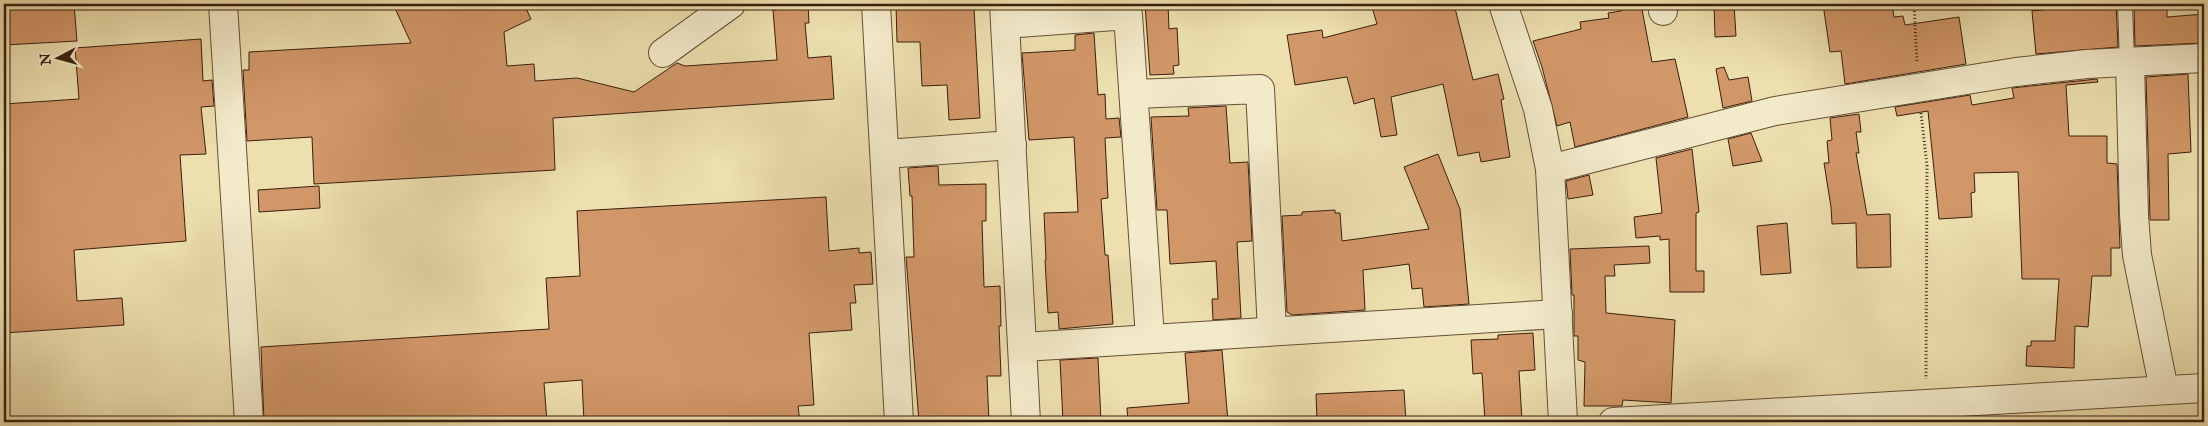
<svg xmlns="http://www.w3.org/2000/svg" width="2208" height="426" font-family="'IM FELL English',serif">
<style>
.building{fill:#d29769;stroke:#391f0e}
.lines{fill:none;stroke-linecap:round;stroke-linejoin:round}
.lane-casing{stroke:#664f36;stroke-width:16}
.street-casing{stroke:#664f36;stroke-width:30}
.path{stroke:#391f0e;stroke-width:3;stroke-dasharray:1 2.5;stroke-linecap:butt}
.lane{stroke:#f3eaca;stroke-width:14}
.street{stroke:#f3eaca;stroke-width:28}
</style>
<rect width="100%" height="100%" fill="#eddfae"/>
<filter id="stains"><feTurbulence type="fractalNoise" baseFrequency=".004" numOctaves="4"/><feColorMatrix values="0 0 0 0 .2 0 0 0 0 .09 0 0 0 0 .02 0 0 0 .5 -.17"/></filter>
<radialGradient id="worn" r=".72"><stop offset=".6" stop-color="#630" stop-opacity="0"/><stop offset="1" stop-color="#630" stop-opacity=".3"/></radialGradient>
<g class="building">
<path d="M4,4H74L77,41L4,45Z"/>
<path d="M393,4H524L531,19L504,32L507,66L534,64L535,81L577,78L634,92L677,63L685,66L777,60L773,10H776L775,4H808L809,23H805L808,58L831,56L834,99L553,118L555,170L314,184L312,137L247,141L243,70H249V52L411,43Z"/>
<path d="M896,4H967V9H974L980,118L949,120L947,85L922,86L920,42H897Z"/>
<path d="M1145,4H1168L1169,29L1177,28L1179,65L1173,66L1174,74L1150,75Z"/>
<path d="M1371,4H1454L1473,80L1498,74L1504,99L1501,100L1510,157L1481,162L1479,152L1458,156L1443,84L1391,97L1397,135L1381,137L1374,98L1354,104L1347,77L1295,85L1287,35L1322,30L1323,38L1377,24Z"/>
<path d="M1620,4H1641L1652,62L1675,59L1688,117L1575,147L1570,122L1557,126L1542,67L1533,41L1581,29L1580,22L1609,18L1608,13L1621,11Z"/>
<path d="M1714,4H1734L1736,36L1715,37Z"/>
<path d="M1823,4H1892L1894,17L1903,16L1905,25L1959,17L1966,64L1845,84L1841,51L1830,52Z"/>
<path d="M2092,4H2116L2118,47L2036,54L2032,11Z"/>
<path d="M2134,4H2167V17L2204,14V43L2135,46Z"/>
<path d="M1094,33L1098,95L1105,94L1106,119L1119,118L1121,137L1105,138L1108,198L1101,199L1105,255H1108L1113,324L1059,329L1058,312L1048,313L1045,260H1046L1044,213L1078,212L1074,137L1029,140L1022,53L1075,50V35Z"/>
<path d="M201,39L203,81L212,80L214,106L201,107L206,154L180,155L186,241L74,250L77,301L122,298L124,325L4,333V104L79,99L75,48Z"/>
<path d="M1724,67L1729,80L1748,77L1752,101L1723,108L1716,69Z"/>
<path d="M2188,74L2191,152L2168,154L2169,220H2150L2146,77Z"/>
<path d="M2097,79L2098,82L2066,85L2069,136H2107V163L2117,164L2120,248H2111V276H2092L2088,327L2075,326L2074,368L2026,366L2027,346H2031V341H2055L2059,279H2022L2018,172L1974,173L1975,192L1971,193L1972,217L1939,219L1928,111L1897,116L1895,107L1970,95L1972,105L2014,98L2012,88Z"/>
<path d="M1226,106L1230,163L1248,162L1252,241L1237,242L1241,318L1213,320L1212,299H1218L1216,261L1170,264L1167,210H1157L1151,117L1189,116L1188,108Z"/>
<path d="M1859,114L1861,132H1856L1859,153H1856L1867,215L1890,214L1891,267L1857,268L1856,223L1832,224L1831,207L1824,163H1829L1827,141L1832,140L1830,118Z"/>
<path d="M1751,133L1762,161L1733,166L1728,139Z"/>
<path d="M1692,149L1699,212L1696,213V271H1704V292H1670L1669,239L1660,240V236L1636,238L1634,217L1662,213L1656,158Z"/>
<path d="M1438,154L1460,209L1469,304L1424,307L1422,288L1412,289L1409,264L1363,270L1365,310L1292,315L1287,312L1282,216L1302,215V212L1335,210V213H1340L1342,241L1429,229L1404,167Z"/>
<path d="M938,166L939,185L986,184V221H982L984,287L1000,286L1001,326H999L1001,376H987L989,422H919L906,257H914L912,196H910L908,168Z"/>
<path d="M1589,175L1593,195L1568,199L1566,181Z"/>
<path d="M319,186L320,208L259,212L258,190Z"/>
<path d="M826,197L829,251L859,248V253L871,252L873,284L854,285L856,303H850L852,330L809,333L814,405L798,406L800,422H584L582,380L544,383L547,422H264L261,347L549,329L546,278L580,276L577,211Z"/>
<path d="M1787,223L1791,273L1761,275L1757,226Z"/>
<path d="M1649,246L1650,263L1614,265L1615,276H1605L1606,313L1675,320L1671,403L1623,400L1622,406H1584L1585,362L1578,360V336H1574V295H1572L1570,249Z"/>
<path d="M1533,333L1535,370L1519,371L1522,421L1485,422L1482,373L1473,374L1471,340L1498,339V335Z"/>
<path d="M1222,350L1228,422H1128L1127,408L1189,403L1185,353Z"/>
<path d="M1098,358L1101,422H1063L1060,360Z"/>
<path d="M1404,390L1406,422H1317L1316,394Z"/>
</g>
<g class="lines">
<g class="lane-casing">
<path id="lane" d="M2125,4L2127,63"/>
</g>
<g class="street-casing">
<g id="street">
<path d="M223,4L249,422"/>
<path d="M876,4L899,422"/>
<path d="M1004,4L1026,422"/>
<path d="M1503,4L1538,109L1550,169L1563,422"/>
<path d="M1662,4L1663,11"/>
<path d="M1006,24L1128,15L1150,338"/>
<path d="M663,53L731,4"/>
<path d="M2130,63L2134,215L2137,255L2164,390"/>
<path d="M1135,94L1260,89L1272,331"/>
<path d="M885,154L1012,145"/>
<path d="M1550,169L1775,111L2016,72L2087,64L2204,58"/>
<path d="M1023,347L1558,314"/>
<path d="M1613,422L2204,388"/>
</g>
</g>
<g class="path">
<path d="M1914,4L1917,62"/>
<path d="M1921,113L1927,166L1926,379"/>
</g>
<use href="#lane" class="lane"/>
<use href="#street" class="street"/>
</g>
<rect width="2208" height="426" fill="none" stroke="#eddfae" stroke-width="20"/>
<rect x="5" y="5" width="2198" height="416" fill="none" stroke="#391f0e" stroke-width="2.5"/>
<rect x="10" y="10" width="2188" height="406" fill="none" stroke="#391f0e"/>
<g transform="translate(58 58) rotate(264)" stroke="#f3eaca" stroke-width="4" paint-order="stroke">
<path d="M0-4L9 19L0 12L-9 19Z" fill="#391f0e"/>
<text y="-8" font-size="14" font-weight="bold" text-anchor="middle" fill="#391f0e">N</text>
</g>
<rect width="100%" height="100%" filter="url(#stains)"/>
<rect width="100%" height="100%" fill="url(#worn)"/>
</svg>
